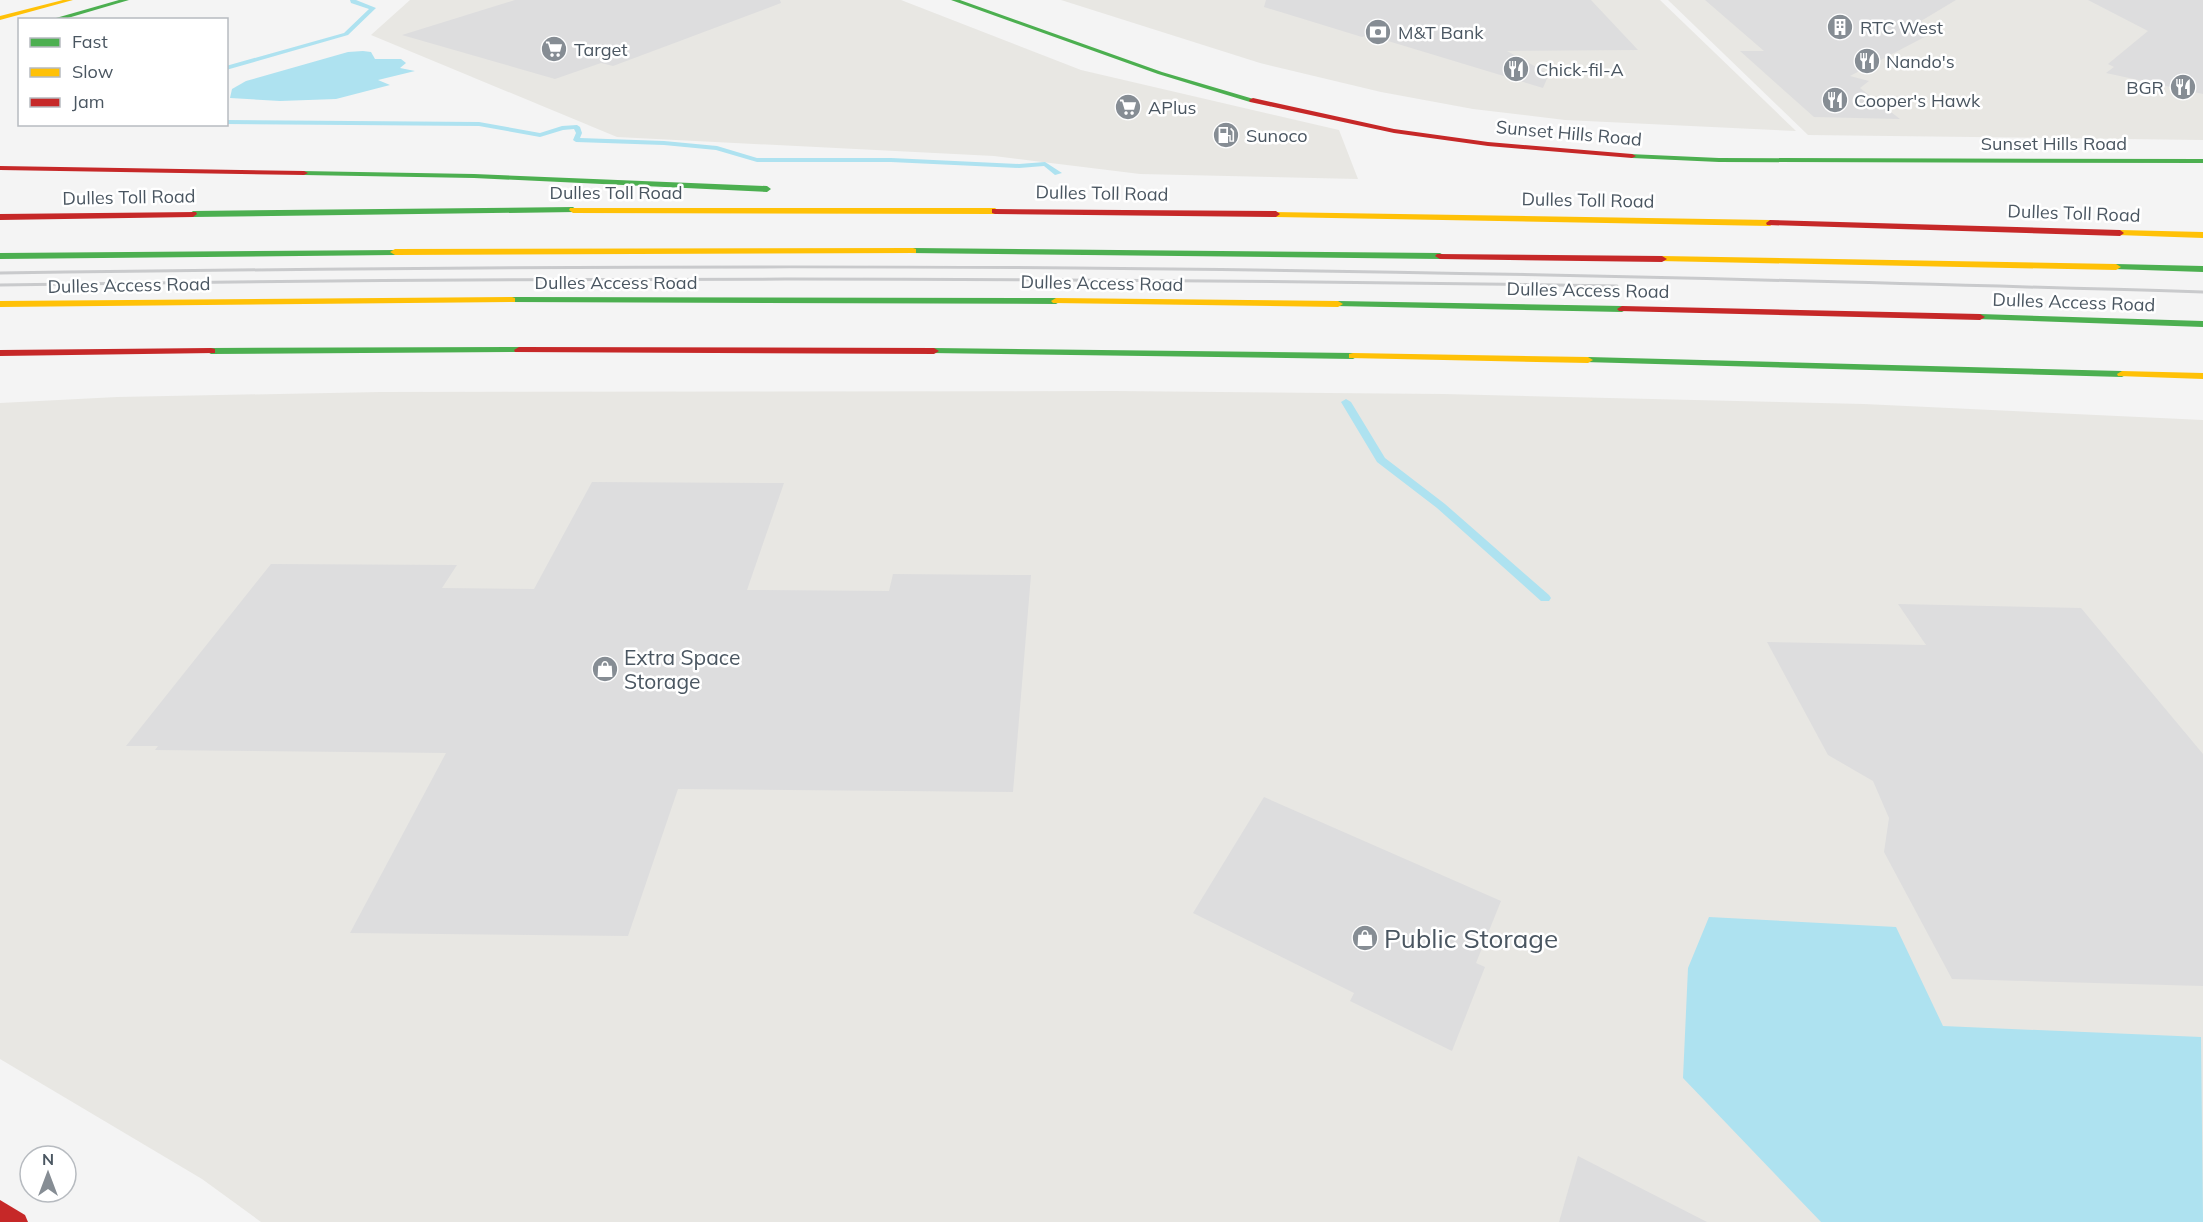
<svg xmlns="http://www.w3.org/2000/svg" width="2203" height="1222" font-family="Mulish,sans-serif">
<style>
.commercial{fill:#e8e7e3}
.water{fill:#aee2f0}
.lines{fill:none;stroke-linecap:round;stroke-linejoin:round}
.stream{fill:#aee2f0;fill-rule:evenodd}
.building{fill:#ddddde}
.fast{fill:#4caf50;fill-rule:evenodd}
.slow{fill:#ffc107;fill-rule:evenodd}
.jam{fill:#c62828;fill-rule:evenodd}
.rail{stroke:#c9cacc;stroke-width:3}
.labels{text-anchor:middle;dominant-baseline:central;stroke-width:5;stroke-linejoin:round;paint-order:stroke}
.far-poi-label{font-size:18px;fill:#4a5661;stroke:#fff;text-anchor:start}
.far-street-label{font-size:18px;fill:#4a5661;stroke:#fff}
.poi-label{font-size:21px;fill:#4a5661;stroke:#fff;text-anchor:start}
.near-poi-label{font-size:26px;fill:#4a5661;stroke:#fff;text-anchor:start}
</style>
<rect width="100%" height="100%" fill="#f4f4f4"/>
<g class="commercial">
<path d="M410,0H901L1081,70L1339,130L1358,179L1140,174L994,156L617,137L371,35Z"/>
<path d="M1061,0H1660L1796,131L1565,120L1473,109L1381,92L1260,63Z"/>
<path d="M1668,0H2203V140L1808,135Z"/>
<path d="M1114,391L1444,394L1864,404L2203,420V1222H261L202,1179L0,1059V403L117,397L380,392Z"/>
</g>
<g class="water">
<path d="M363,51L371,52L375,59H401L406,63L400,68L415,71L378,80L390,85L336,99L280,101L230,98L232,89L246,81L348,52Z"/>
<path d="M1709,917L1896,927L1943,1026L2201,1037L2203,1222H1821L1683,1078L1688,968Z"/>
</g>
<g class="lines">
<g class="stream">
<path d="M350,0H356L376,8L348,35L226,70V66L344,33L369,9L351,3Z"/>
<path d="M226,120L479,122L540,133L562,126L577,125L580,127L582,133L580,138L664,141L717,146L757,158H891L1019,164L1045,162L1062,173L1055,175L1044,166L1019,168L891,162H757L716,150L664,145L576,142L573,140L576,133L574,129L563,130L540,137L479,126L226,124Z"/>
<path d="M1346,399L1351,402L1385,458L1445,504L1549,595L1551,598L1549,601H1541L1437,508L1377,462L1341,402Z"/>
</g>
</g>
<g class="building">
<path d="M515,0H780L781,3L613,66L601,63L555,79L402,35Z"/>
<path d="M1266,0H1591L1638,50L1507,51L1549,74L1543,88L1388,41L1368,35L1362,37L1264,7Z"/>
<path d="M1705,0H1956L1921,21L1936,31L1850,76L1869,81L1860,88L1900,119L1814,117L1740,51H1764Z"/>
<path d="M2088,0H2203V94L2106,73L2114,67L2108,64L2148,31Z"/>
<path d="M592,482L784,483L747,590L889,591L893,574L1031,575L1013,792L678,789L628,936L350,933L446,753L155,750L158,746H126L271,564L457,565L442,588L534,589Z"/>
<path d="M1898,604L2081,608L2203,754V986L1952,979L1884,852L1889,818L1873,781L1828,755L1767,642L1926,645Z"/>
<path d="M1264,797L1501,901L1476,963L1485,967L1452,1051L1350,1001L1354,993L1193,913Z"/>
<path d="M1578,1156L1707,1222H1559Z"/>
</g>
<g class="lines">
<g class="fast">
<path d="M119,0H129L61,20H49Z"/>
<path d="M951,0H960L1162,72L1257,100L1250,102L1158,74Z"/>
<path d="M1629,154L1719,158L2203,159V163L1719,162L1632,158L1628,156Z"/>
<path d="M301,171L474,174L767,186L771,189L767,192L474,178L304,175L300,173Z"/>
<path d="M573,207L577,210L576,212L193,217L189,214L193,211Z"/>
<path d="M913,248L1440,253L1445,256L1440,259L910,253V249Z"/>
<path d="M398,250V254L395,255L0,259V253Z"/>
<path d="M2116,264L2203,266V272L2113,269L2111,267Z"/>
<path d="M512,297L1056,298L1061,301L1056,304L509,302V298Z"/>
<path d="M1338,301L1622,306L1627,309L1622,312L1335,306L1333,304Z"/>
<path d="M1980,314L2203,321V327L1976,319L1975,317Z"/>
<path d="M519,347L524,350L523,352L211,354L206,351L211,348Z"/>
<path d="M934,348L1353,353L1358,356L1353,359L930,353L929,351Z"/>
<path d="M1588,357L2122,371L2127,374L2122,377L1584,362V358Z"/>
</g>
<g class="slow">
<path d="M63,0H73L0,20V16Z"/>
<path d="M570,208H995L999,211L995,214L573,213L569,210Z"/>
<path d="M1273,212L1770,220L1774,223L1770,226L1276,217L1273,216Z"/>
<path d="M2120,230L2203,232V238L2117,235L2116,233Z"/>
<path d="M913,248L916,249V253L395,255L390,252L395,249Z"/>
<path d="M1662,256L2116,264L2121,267L2116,270L1659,261L1657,259Z"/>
<path d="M512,297L515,298V302L0,307V301Z"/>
<path d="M1056,298L1338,301L1343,304L1338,307L1053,303L1051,301Z"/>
<path d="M1353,353L1588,357L1593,360L1588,363L1349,358V354Z"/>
<path d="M2122,371L2203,373V379L2118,376L2117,374Z"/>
</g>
<g class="jam">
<path d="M1253,98L1394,129L1488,142L1632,154L1636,156L1632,158L1488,146L1394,133L1250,102L1249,100Z"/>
<path d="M0,166L304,171L308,173L304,175L0,170Z"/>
<path d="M992,209L1276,211L1280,214L1276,217L995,214L992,213Z"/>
<path d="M196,212L197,214L193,217L0,220V214Z"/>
<path d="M1770,220L2120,230L2124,233L2120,236L1767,225L1766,223Z"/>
<path d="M1437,254L1662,256L1667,259L1662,262L1440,259L1435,256Z"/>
<path d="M1622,306L1980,314L1985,317L1980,320L1619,311L1617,309Z"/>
<path d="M519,347L934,348L939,351L934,354L515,352L514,350Z"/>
<path d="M211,348L215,349V353L0,356V350Z"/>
<path d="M0,1200L25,1215L28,1222H0Z"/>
</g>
<g class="rail">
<path d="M0,273C358,268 716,265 1074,268C1450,271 1827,281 2203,292"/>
<path d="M0,285C539,277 1078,277 1617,286"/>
</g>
</g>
<defs>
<g id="building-disc" transform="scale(1.35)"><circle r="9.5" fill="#868d94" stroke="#fff"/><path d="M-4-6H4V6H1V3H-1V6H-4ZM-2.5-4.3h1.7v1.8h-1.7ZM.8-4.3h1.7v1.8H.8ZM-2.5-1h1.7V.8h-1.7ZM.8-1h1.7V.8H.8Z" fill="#fff"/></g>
<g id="bank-disc" transform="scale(1.35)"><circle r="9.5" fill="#868d94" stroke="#fff"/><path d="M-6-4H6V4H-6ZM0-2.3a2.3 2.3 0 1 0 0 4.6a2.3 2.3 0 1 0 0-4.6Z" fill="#fff"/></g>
<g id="supermarket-disc" transform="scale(1.35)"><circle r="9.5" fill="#868d94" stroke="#fff"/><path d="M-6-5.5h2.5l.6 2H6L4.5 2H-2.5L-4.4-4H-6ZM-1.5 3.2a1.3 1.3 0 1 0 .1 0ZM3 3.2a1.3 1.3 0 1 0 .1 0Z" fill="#fff"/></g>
<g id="restaurant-disc" transform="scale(1.35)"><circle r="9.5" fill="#868d94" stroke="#fff"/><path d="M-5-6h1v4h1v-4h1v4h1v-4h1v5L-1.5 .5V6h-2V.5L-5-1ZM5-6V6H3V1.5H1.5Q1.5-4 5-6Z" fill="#fff"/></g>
<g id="fuel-disc" transform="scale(1.35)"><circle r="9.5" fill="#868d94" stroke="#fff"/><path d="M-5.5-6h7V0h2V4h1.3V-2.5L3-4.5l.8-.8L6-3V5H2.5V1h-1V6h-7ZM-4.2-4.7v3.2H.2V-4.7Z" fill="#fff"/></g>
<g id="shop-disc" transform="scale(1.35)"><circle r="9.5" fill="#868d94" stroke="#fff"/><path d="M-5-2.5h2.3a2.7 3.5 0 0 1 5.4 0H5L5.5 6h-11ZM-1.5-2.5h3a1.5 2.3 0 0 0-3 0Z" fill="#fff"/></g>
</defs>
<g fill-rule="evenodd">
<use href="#building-disc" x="1840" y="27"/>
<use href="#bank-disc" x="1378" y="32"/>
<use href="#supermarket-disc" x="554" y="49"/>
<use href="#restaurant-disc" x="1867" y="61"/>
<use href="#restaurant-disc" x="1516" y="69"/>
<use href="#restaurant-disc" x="2183" y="87"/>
<use href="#restaurant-disc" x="1835" y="100"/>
<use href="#supermarket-disc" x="1128" y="107"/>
<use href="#fuel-disc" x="1226" y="135"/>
<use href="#shop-disc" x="605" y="669"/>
<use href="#shop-disc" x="1365" y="938"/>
</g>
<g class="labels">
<g class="far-poi-label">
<text x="1860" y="27">RTC West</text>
<text x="1398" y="32">M&amp;T Bank</text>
<text x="574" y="49">Target</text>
<text x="1886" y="61">Nando's</text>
<text x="1536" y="69">Chick-fil-A</text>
<text x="2164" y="87" text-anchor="end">BGR</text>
<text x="1854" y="100">Cooper's Hawk</text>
<text x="1148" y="107">APlus</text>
<text x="1246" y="135">Sunoco</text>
</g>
<g class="far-street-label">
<text transform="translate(1569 133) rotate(5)">Sunset Hills Road</text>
<text x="2054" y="143">Sunset Hills Road</text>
<text x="616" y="192">Dulles Toll Road</text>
<text transform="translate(1102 193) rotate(1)">Dulles Toll Road</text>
<text transform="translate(129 197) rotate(-1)">Dulles Toll Road</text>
<text transform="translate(1588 200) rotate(1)">Dulles Toll Road</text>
<text transform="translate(2074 213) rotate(2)">Dulles Toll Road</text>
<text x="616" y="282">Dulles Access Road</text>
<text transform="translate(1102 283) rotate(1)">Dulles Access Road</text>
<text transform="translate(129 285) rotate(-1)">Dulles Access Road</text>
<text transform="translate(1588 290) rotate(1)">Dulles Access Road</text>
<text transform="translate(2074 302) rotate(2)">Dulles Access Road</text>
</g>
<g class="poi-label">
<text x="624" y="657">Extra Space<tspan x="624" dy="24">Storage</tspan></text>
</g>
<g class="near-poi-label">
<text x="1384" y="938">Public Storage</text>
</g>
</g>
<rect x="18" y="18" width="210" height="108" fill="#ffffff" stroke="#b7bbc0" stroke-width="1.5"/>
<rect x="30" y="38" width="30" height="9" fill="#4caf50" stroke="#b7bbc0" stroke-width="1.5"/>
<text x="72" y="48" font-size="18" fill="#4a5661">Fast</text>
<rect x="30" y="68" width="30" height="9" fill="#ffc107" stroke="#b7bbc0" stroke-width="1.5"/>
<text x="72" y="78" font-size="18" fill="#4a5661">Slow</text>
<rect x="30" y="98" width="30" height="9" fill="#c62828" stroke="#b7bbc0" stroke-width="1.5"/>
<text x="72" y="108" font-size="18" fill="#4a5661">Jam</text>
<g transform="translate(48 1174)"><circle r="28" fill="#ffffff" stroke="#b7bbc0" stroke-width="1.5"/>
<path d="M0-4.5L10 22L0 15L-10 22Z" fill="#868d94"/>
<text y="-9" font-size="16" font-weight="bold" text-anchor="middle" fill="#4a5661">N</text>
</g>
</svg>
